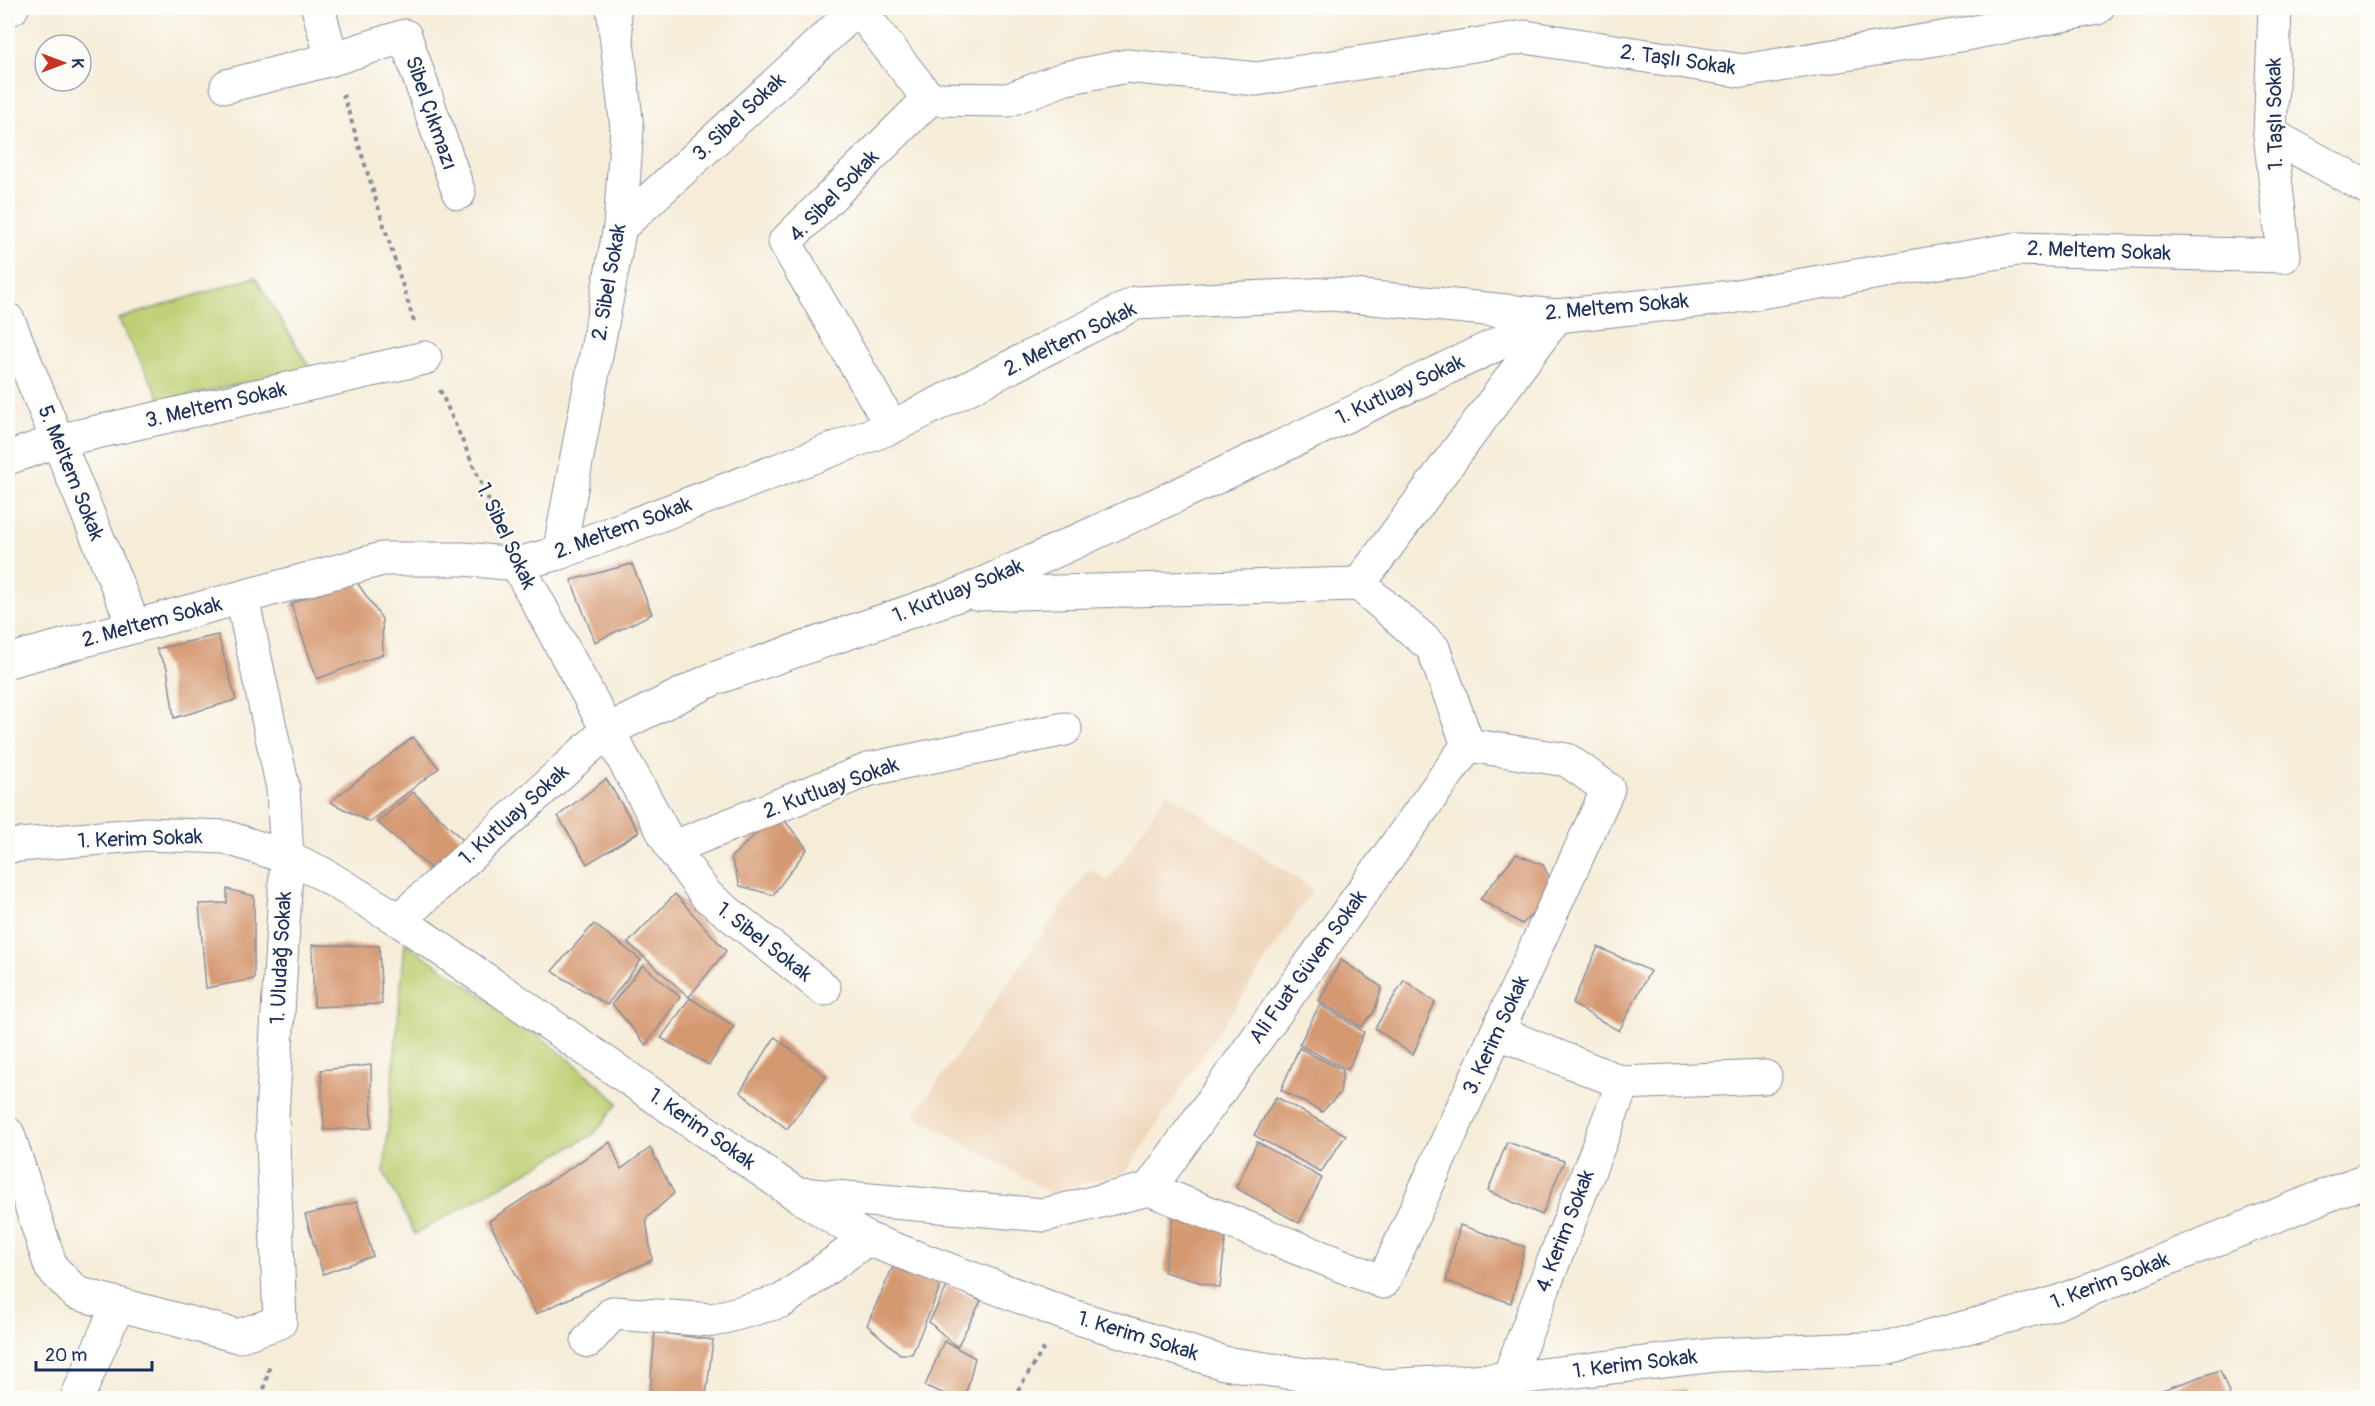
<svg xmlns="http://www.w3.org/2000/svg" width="2375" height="1406" font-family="Pangolin,sans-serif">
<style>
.built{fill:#efd6bb}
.green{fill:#bdcf72;stroke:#6c7f68;stroke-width:1.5}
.building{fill:#d59972}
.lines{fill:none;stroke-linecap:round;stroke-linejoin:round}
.minor-casing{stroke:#888e9c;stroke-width:35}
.tertiary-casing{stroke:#888e9c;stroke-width:35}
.path{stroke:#888e9c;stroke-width:4;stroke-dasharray:4.5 4.5;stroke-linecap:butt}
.minor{stroke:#fff;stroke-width:33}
.tertiary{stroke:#fff;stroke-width:33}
.labels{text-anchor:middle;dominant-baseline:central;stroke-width:5;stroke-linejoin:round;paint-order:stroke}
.street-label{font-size:21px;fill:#1b2f5e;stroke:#fdfcf7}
</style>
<rect width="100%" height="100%" fill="#fdfcf7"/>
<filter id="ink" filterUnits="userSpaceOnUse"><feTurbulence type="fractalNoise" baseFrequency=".0167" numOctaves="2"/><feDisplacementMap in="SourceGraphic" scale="12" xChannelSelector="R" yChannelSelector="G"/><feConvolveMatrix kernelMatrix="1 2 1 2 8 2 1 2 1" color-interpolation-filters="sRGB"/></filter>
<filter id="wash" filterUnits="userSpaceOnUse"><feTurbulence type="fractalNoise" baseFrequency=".008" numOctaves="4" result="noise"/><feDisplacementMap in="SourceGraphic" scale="24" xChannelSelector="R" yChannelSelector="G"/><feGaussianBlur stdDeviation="1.35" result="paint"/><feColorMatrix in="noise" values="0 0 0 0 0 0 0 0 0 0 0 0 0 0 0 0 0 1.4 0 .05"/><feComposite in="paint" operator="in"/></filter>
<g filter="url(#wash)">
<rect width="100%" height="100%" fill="#f6edd9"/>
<path class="built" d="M1167,792L1313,889L1126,1172L1051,1193L914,1115L1089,869L1108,881Z"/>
<g class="green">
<path d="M255,277L310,368L162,402L118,319Z"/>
<path d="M405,943C478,993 555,1041 618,1103L594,1134L415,1234L384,1172Z"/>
</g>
<g id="blocks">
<g class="building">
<path d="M632,564L652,614L595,642L571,580Z"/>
<path d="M354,578L382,619L383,654L317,679L291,604Z"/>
<path d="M218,635L236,700L174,718L167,668L156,649Z"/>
<path d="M413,737L439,768L370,822L330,802Z"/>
<path d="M606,779L639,832L587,864L558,816Z"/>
<path d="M413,792L469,846L435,872L377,822Z"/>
<path d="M779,813L807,849L773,895L740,886L731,857Z"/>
<path d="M1516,854L1543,865L1556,890L1522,924L1480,899Z"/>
<path d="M227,889L254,896V979L206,988L199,904L227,903Z"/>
<path d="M675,894L726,951L689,997L628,943Z"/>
<path d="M594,924L641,960L607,1005L552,971Z"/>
<path d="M312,945L379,946L382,1004L314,1007Z"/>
<path d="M1598,947L1650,971L1619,1031L1572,1004Z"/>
<path d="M1341,960L1382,987L1374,1012L1361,1027L1319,1001Z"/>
<path d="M643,965L680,997L646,1045L612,1004Z"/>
<path d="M1404,980L1435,1002L1413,1055L1375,1028Z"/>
<path d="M690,998L734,1026L709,1065L661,1038Z"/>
<path d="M1320,1004L1364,1032L1348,1070L1299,1045Z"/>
<path d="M775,1037L826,1077L787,1129L740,1092Z"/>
<path d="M1299,1048L1343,1070L1340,1093L1322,1112L1281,1090Z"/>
<path d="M371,1065L372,1128L324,1130L321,1070Z"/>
<path d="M1276,1097L1346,1135L1321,1172L1254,1135Z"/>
<path d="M610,1142L621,1169L650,1148L674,1193L646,1219L652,1260L536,1314L489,1221Z"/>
<path d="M1257,1142L1322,1178L1299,1223L1236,1188Z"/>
<path d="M1507,1142L1564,1161L1542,1215L1488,1191Z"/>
<path d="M357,1202L373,1256L323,1274L305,1215Z"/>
<path d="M1175,1206L1227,1222L1220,1288L1164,1272Z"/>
<path d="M1460,1225L1525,1247L1511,1303L1446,1281Z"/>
<path d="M896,1260L941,1285L912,1354H900L867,1325Z"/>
<path d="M948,1285L981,1301L957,1347L929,1322Z"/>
<path d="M655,1332L713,1340L706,1396L650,1390Z"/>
<path d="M944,1341L975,1358L965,1398H955L925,1386Z"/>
<path d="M2220,1370L2231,1398H2156L2154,1393Z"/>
<path d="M1686,1389L1688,1398H1641V1395Z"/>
</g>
</g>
</g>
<g filter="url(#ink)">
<use href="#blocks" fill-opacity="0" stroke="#888e9c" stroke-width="1.5"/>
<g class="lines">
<g class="minor-casing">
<g id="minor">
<path d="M318,8L332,59"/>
<path d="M858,8L929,99"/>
<path d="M227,86L332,59L405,36L459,193"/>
<path d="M929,99L1008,100L1066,78L1127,66L1257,79L1525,37L1743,71L1966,34L2097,8"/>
<path d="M2270,134L2368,188"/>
<path d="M620,227L858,8"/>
<path d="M8,320L134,626"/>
<path d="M892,427L785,242L929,99"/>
<path d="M8,458L57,441L425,358"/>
<path d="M559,553L620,227L627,128L613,8"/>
<path d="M517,564L672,848L706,895L824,989"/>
<path d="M1359,584L1554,320"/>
<path d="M977,594L1359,584L1433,648L1468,745"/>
<path d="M8,661L382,559H464L517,564L559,553L892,427L1136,303L1332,294L1557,316L1731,297L2017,249L2284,256L2270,134L2275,8"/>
<path d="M8,846L147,834L225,837L287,857L321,873L399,920L796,1194L867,1239L1066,1314L1224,1363L1383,1386L1508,1379L1715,1355L1889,1348L2056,1303L2368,1179"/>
<path d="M672,848L870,769L1065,729"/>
<path d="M399,920L607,731L713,679L961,594L1206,482L1557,316"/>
<path d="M1497,1032L1623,1083L1765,1077"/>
<path d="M8,1134L51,1267L76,1293L238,1336L280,1322L272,1116L287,857L283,788L242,598"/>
<path d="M1149,1189L1468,745"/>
<path d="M800,1194L1044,1215L1149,1189L1383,1282L1608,789L1567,760L1468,745"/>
<path d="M588,1341L613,1313L713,1320L782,1301L867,1239"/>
<path d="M1508,1379L1623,1083"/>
<path d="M77,1398L118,1305"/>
</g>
</g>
<g class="tertiary-casing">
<path id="tertiary" d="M8,9L12,8"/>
</g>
<g class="path">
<path d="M343,94L415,325"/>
<path d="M440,390L500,526"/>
<path d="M262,1398L270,1364"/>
<path d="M1013,1398L1046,1345"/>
</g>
<use href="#minor" class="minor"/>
<use href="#tertiary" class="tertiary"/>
</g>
</g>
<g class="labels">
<g class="street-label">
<text transform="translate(1678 60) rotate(8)">2. Taşlı Sokak</text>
<text transform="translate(431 113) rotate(71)">Sibel Çıkmazı</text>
<text transform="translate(2275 114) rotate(-91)">1. Taşlı Sokak</text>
<text transform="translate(739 117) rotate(-43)">3. Sibel Sokak</text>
<text transform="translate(834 196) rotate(-46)">4. Sibel Sokak</text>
<text transform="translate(2099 251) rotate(2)">2. Meltem Sokak</text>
<text transform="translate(609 282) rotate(-80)">2. Sibel Sokak</text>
<text transform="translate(1617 307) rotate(-5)">2. Meltem Sokak</text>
<text transform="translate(1070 339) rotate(-26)">2. Meltem Sokak</text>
<text transform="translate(1400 390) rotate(-25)">1. Kutluay Sokak</text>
<text transform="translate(216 405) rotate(-13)">3. Meltem Sokak</text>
<text transform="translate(71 473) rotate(68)">5. Meltem Sokak</text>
<text transform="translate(623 528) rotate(-20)">2. Meltem Sokak</text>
<text transform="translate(506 536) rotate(65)">1. Sibel Sokak</text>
<text transform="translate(958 591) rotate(-22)">1. Kutluay Sokak</text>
<text transform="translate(152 622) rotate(-15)">2. Meltem Sokak</text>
<text transform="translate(831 788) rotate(-20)">2. Kutluay Sokak</text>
<text transform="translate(514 815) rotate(-42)">1. Kutluay Sokak</text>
<text transform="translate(140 839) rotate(-2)">1. Kerim Sokak</text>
<text transform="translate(764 942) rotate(38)">1. Sibel Sokak</text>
<text transform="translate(281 958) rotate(-87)">1. Uludağ Sokak</text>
<text transform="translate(1308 967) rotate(-54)">Ali Fuat Güven Sokak</text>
<text transform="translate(1496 1035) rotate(-65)">3. Kerim Sokak</text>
<text transform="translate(702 1129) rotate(35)">1. Kerim Sokak</text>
<text transform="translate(1565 1231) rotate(-69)">4. Kerim Sokak</text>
<text transform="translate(2110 1281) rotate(-21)">1. Kerim Sokak</text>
<text transform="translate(1138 1336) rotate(17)">1. Kerim Sokak</text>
<text transform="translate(1635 1364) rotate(-7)">1. Kerim Sokak</text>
</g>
</g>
<rect width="2375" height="1406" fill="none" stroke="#fdfcf7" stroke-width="30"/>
<g transform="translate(63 63) rotate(90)"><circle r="28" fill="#fdfcf7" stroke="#a3aaba" stroke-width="1.5"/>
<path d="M0-4.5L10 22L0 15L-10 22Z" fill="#c8321e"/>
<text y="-9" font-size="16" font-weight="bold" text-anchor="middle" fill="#1b2f5e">K</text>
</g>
<path d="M36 1361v9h116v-9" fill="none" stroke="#1b2f5e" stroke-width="3"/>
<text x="45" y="1361" font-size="18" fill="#1b2f5e" stroke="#fdfcf7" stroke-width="4.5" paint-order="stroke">20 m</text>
</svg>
